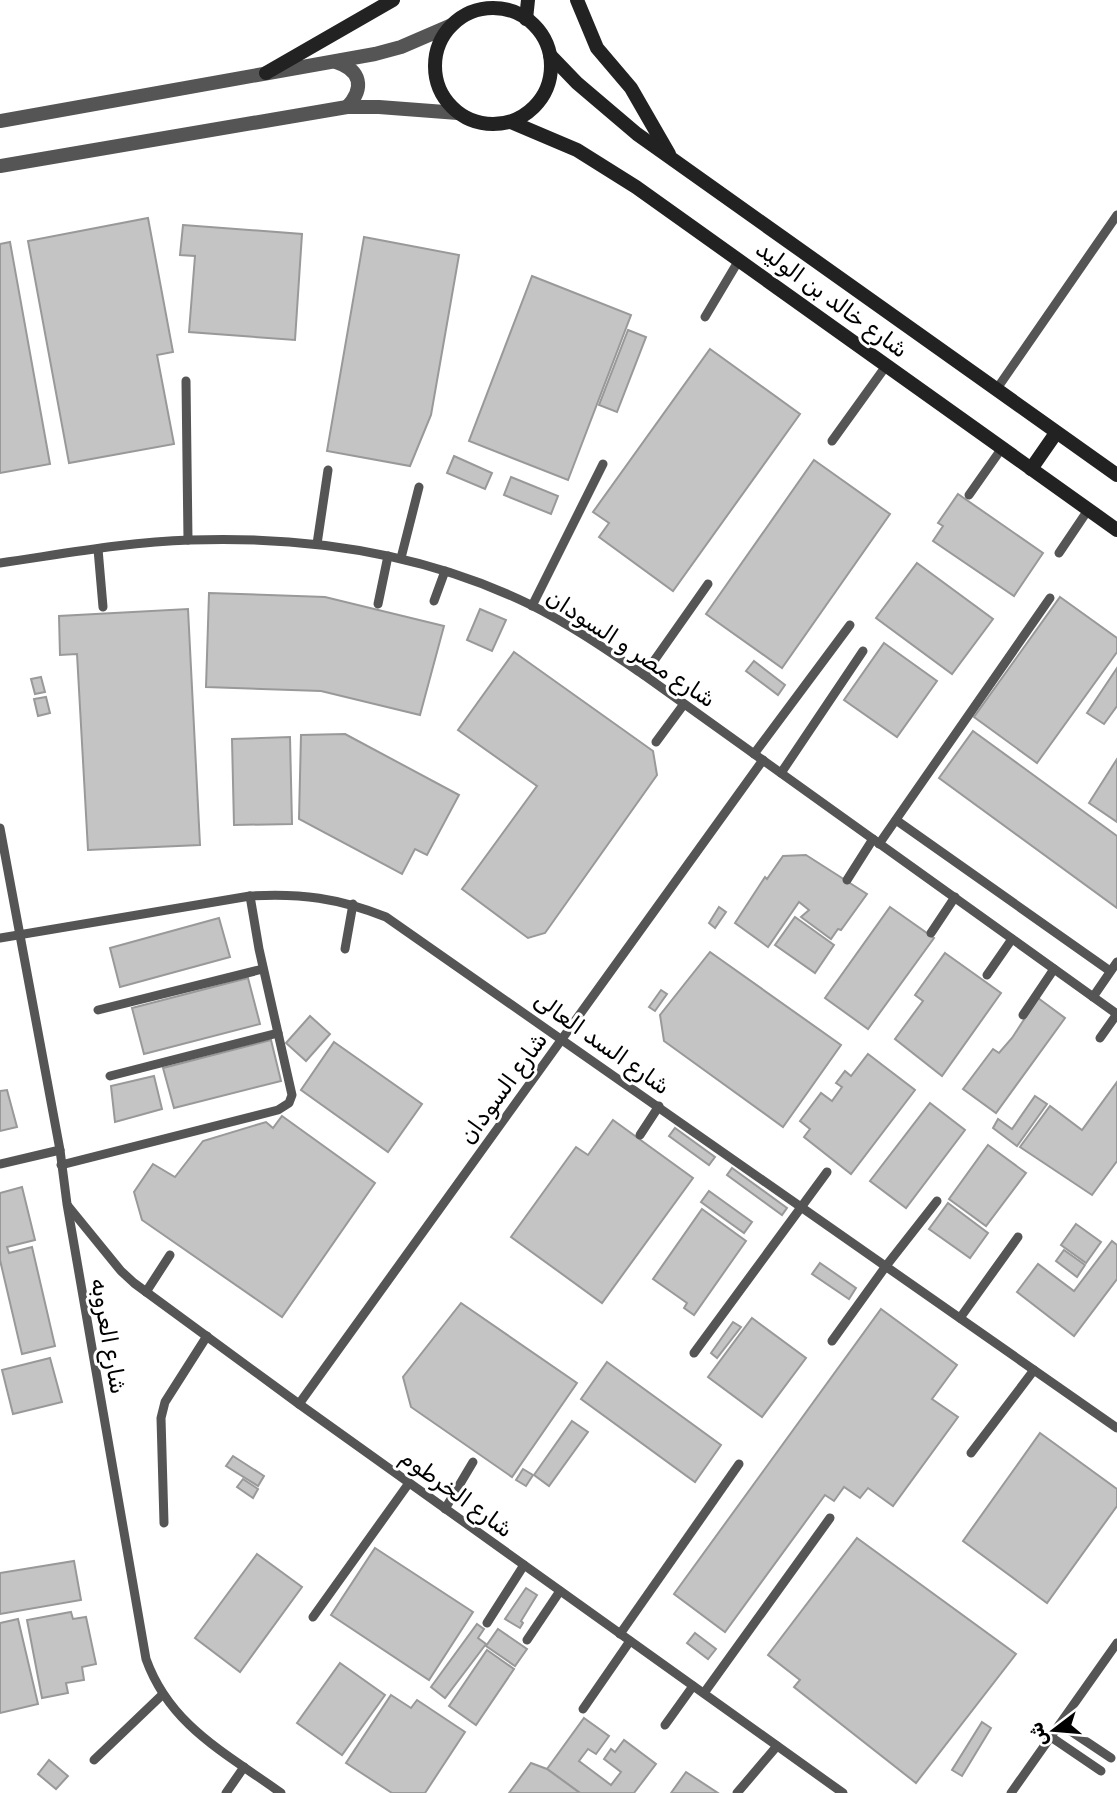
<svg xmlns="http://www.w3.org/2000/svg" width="1117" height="1793" font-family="Rubik,Vazirmatn,sans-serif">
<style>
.building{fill:#c4c4c4;stroke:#999;stroke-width:2}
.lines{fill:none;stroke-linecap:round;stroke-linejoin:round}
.service{stroke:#555;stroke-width:9}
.tertiary{stroke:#555;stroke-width:14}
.secondary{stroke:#222;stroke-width:14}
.labels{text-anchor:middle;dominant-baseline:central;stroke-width:6;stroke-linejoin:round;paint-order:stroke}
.street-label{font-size:23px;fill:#000;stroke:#fff}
</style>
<rect width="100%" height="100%" fill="#fff"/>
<g class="building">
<path d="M148,218L173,352L157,355L174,444L69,463L28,241Z"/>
<path d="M183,225L302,234L295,340L189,332L195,256L180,255Z"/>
<path d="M364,237L459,255L431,415L410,466L327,451Z"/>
<path d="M10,242L50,464L0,473V244Z"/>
<path d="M532,276L631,315L568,480L469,441Z"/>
<path d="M628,330L646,337L617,412L599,405Z"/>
<path d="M710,349L800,414L673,591L599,537L609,523L593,512Z"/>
<path d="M454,456L492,473L485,489L447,473Z"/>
<path d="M814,460L890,514L782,668L706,614Z"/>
<path d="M511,477L558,496L551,514L504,495Z"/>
<path d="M958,494L1043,553L1014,596L933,541L943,526L938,523Z"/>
<path d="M917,563L993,619L952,674L876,618Z"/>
<path d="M209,593L325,597L444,626L420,715L321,691L206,687Z"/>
<path d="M1060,597L1117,638V652L1037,763L974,717Z"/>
<path d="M188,609L200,845L88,850L77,654L60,655L59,616Z"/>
<path d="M480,609L506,620L492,651L467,640Z"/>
<path d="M884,643L937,681L897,737L844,700Z"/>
<path d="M514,652L653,751L657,775L545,933L528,938L462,889L537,786L458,730Z"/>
<path d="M754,661L785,685L778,695L746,671Z"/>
<path d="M1117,668V706L1104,724L1087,713Z"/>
<path d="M41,677L45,692L35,694L31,679Z"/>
<path d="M46,697L50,713L38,716L34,699Z"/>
<path d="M973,731L1117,836V908L939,778Z"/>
<path d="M345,734L459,795L427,855L415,849L402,874L299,819L301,735Z"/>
<path d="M290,737L292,824L234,825L232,739Z"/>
<path d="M1117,759V822L1089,803Z"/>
<path d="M806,855L867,894L841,930L838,929L831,939L801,917L809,910L799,902L768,947L735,923L765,877L767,879L783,856Z"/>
<path d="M719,907L726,912L715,928L709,923Z"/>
<path d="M890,907L934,938L868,1029L825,998Z"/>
<path d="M795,917L834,945L815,973L775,945Z"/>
<path d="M219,918L230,957L120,987L110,948Z"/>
<path d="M710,952L841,1045L783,1127L664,1041L660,1015Z"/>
<path d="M945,953L1001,993L942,1076L895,1039L923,1001L915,995Z"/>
<path d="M248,978L260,1024L144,1054L132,1008Z"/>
<path d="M661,990L667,994L655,1011L649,1007Z"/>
<path d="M1038,998L1065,1018L996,1113L963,1089L993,1049L999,1053L1012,1038Z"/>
<path d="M310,1016L330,1034L306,1061L286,1043Z"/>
<path d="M271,1040L281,1081L174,1108L163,1068Z"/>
<path d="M334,1042L422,1104L388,1152L301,1090Z"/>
<path d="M868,1054L915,1090L851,1174L804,1137L810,1129L800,1121L821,1093L832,1101L842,1087L836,1083L845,1071L851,1076Z"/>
<path d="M154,1076L162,1109L115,1122L111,1086Z"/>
<path d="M1117,1082V1161L1092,1195L1020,1147L1050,1106L1082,1130Z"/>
<path d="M7,1090L17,1127L0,1131V1091Z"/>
<path d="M1035,1096L1047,1104L1017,1146L993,1128L998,1119L1012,1129Z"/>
<path d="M930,1103L965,1130L906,1208L870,1181Z"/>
<path d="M282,1116L375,1183L282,1317L142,1220L134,1192L153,1164L175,1177L203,1141L266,1122L273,1128Z"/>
<path d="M613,1120L693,1178L602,1303L511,1237L576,1147L588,1155Z"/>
<path d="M675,1128L715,1157L709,1165L669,1136Z"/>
<path d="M988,1145L1026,1173L986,1226L949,1199Z"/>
<path d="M732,1168L787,1208L782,1215L727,1175Z"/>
<path d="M22,1187L35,1240L7,1247L9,1253L32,1247L55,1346L22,1354L0,1260V1193Z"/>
<path d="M709,1191L752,1222L744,1233L701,1202Z"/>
<path d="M948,1203L988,1233L970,1258L929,1229Z"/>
<path d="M702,1209L746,1241L694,1315L684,1308L687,1303L653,1279Z"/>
<path d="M1076,1224L1101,1242L1086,1263L1061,1245Z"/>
<path d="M1112,1241L1117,1245V1279L1074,1336L1017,1292L1038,1264L1074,1291Z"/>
<path d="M1064,1250L1085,1265L1077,1277L1056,1261Z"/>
<path d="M820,1263L856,1288L849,1299L812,1274Z"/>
<path d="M461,1303L577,1383L512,1477L411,1407L403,1377Z"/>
<path d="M881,1309L957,1365L932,1399L958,1417L893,1506L868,1488L860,1498L844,1487L834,1501L825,1495L725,1632L674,1594Z"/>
<path d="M752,1318L806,1358L762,1417L708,1377Z"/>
<path d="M733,1322L741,1327L717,1358L711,1353Z"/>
<path d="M50,1358L62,1402L13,1414L2,1370Z"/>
<path d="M607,1362L721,1445L695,1482L581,1399Z"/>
<path d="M572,1421L588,1432L549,1486L534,1475Z"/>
<path d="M1040,1433L1117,1489V1506L1047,1603L963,1541Z"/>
<path d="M233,1456L264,1476L258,1486L226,1466Z"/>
<path d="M523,1469L533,1475L526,1486L516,1480Z"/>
<path d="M243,1479L258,1489L253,1498L237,1487Z"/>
<path d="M857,1538L1016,1654L916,1783L794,1687L800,1680L768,1655Z"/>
<path d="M375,1548L473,1612L429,1680L331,1615Z"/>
<path d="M257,1554L302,1587L240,1672L195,1638Z"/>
<path d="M74,1561L81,1600L0,1614V1573Z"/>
<path d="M526,1588L537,1595L521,1621L523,1623L520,1628L505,1619Z"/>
<path d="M71,1612L73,1619L86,1617L96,1664L82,1667L84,1680L66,1683L68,1693L42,1698L27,1620Z"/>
<path d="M18,1619L38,1704L0,1713V1623Z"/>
<path d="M477,1624L484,1629L478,1638L486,1644L445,1698L431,1687Z"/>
<path d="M498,1629L527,1649L515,1666L486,1646Z"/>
<path d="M695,1633L716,1649L708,1659L687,1643Z"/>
<path d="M487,1650L514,1669L476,1725L449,1706Z"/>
<path d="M340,1663L385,1695L342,1755L297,1723Z"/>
<path d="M391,1695L411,1708L417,1700L465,1732L425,1793H392L346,1763Z"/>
<path d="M584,1718L609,1736L596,1754L588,1749L579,1761L611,1785L621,1772L604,1759L611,1749L615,1752L624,1740L656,1764L634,1793H580L547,1769Z"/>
<path d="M982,1722L991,1728L962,1776L952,1770Z"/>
<path d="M49,1760L68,1776L56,1789L38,1774Z"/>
<path d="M531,1763L547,1769L580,1793H509Z"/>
<path d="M686,1772L718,1793H671Z"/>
</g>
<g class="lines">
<g class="service">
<path d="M705,317L739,260"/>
<path d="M186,381L188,540"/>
<path d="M996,390L1117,215"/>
<path d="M832,441L886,366"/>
<path d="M969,495L1002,448"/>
<path d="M317,544L328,470"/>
<path d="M98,549L103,607"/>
<path d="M1059,553L1088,510"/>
<path d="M401,558L419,487"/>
<path d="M0,563C63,554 127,542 190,540C307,536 425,553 531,605C571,625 607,650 644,675L1117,1014"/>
<path d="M434,601L445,571"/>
<path d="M378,604L388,556"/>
<path d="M532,606L603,464"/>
<path d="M644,675L708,584"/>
<path d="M656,742L684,704"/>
<path d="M754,754L850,625"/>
<path d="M781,773L863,651"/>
<path d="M896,820L1110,971"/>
<path d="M0,828L60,1150L67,1204L146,1659C170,1726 226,1753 281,1793"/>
<path d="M879,844L1050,598"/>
<path d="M847,880L873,839"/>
<path d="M931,933L955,897"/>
<path d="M0,938L250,896C301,893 338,898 386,917L1117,1428"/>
<path d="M345,949L353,904"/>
<path d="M987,975L1012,939"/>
<path d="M1093,997L1117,962"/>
<path d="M98,1010L263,969"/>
<path d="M1023,1015L1054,969"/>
<path d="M1100,1038L1117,1014"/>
<path d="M110,1076L278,1033"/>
<path d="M640,1135L659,1106"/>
<path d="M0,1164L60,1150"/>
<path d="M61,1165L278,1110L289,1103L292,1095L259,949L250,896"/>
<path d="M68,1206L121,1271L134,1283L299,1404L843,1793"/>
<path d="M146,1292L170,1255"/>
<path d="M960,1318L1018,1237"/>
<path d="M832,1341L886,1266L937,1201"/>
<path d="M694,1353L827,1172"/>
<path d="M299,1404L763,760"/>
<path d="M971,1453L1034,1370"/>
<path d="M445,1509L473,1462"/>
<path d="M164,1523L161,1418L165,1402L207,1336"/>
<path d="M313,1617L409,1483"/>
<path d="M487,1623L524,1565"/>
<path d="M620,1634L739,1464"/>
<path d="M527,1640L560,1591"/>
<path d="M704,1693L830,1518"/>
<path d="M583,1709L630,1641"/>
<path d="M1060,1724L1111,1758"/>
<path d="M665,1725L693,1686"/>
<path d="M1051,1737L1101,1771"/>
<path d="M94,1760L162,1695"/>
<path d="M226,1793L244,1767"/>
<path d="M737,1793L777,1746"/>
<path d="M1011,1793L1117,1643"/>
</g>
<g class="tertiary">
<path d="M336,62C361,70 365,88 347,107"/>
<path d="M0,121L375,54L401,47L452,25"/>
<path d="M0,166L347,107H379L458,113"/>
</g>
<g class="secondary">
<path d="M577,0L597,48L631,88L669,154"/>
<circle cx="493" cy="66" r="58"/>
<path d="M526,19L528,0"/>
<path d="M550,55L577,83L637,134L1117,475"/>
<path d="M266,73L393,0"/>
<path d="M511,122L577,150L636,187L1117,530"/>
<path d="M1031,469L1056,433"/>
</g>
</g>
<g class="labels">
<g class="street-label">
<text transform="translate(832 299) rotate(36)">شارع خالد بن الوليد</text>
<text transform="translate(631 648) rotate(33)">شارع مصر و السودان</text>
<text transform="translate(602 1043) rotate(35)">شارع السد العالى</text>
<text transform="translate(503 1088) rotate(-54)">شارع السودان</text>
<text transform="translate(109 1336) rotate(80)">شارع العروبه</text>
<text transform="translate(457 1493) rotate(36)">شارع الخرطوم</text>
</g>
</g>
<g transform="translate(1054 1730) rotate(254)" stroke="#ffffff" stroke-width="5" paint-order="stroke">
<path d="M0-5L12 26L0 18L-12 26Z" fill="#000000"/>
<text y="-10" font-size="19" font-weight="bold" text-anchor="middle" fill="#000000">ش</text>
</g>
</svg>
